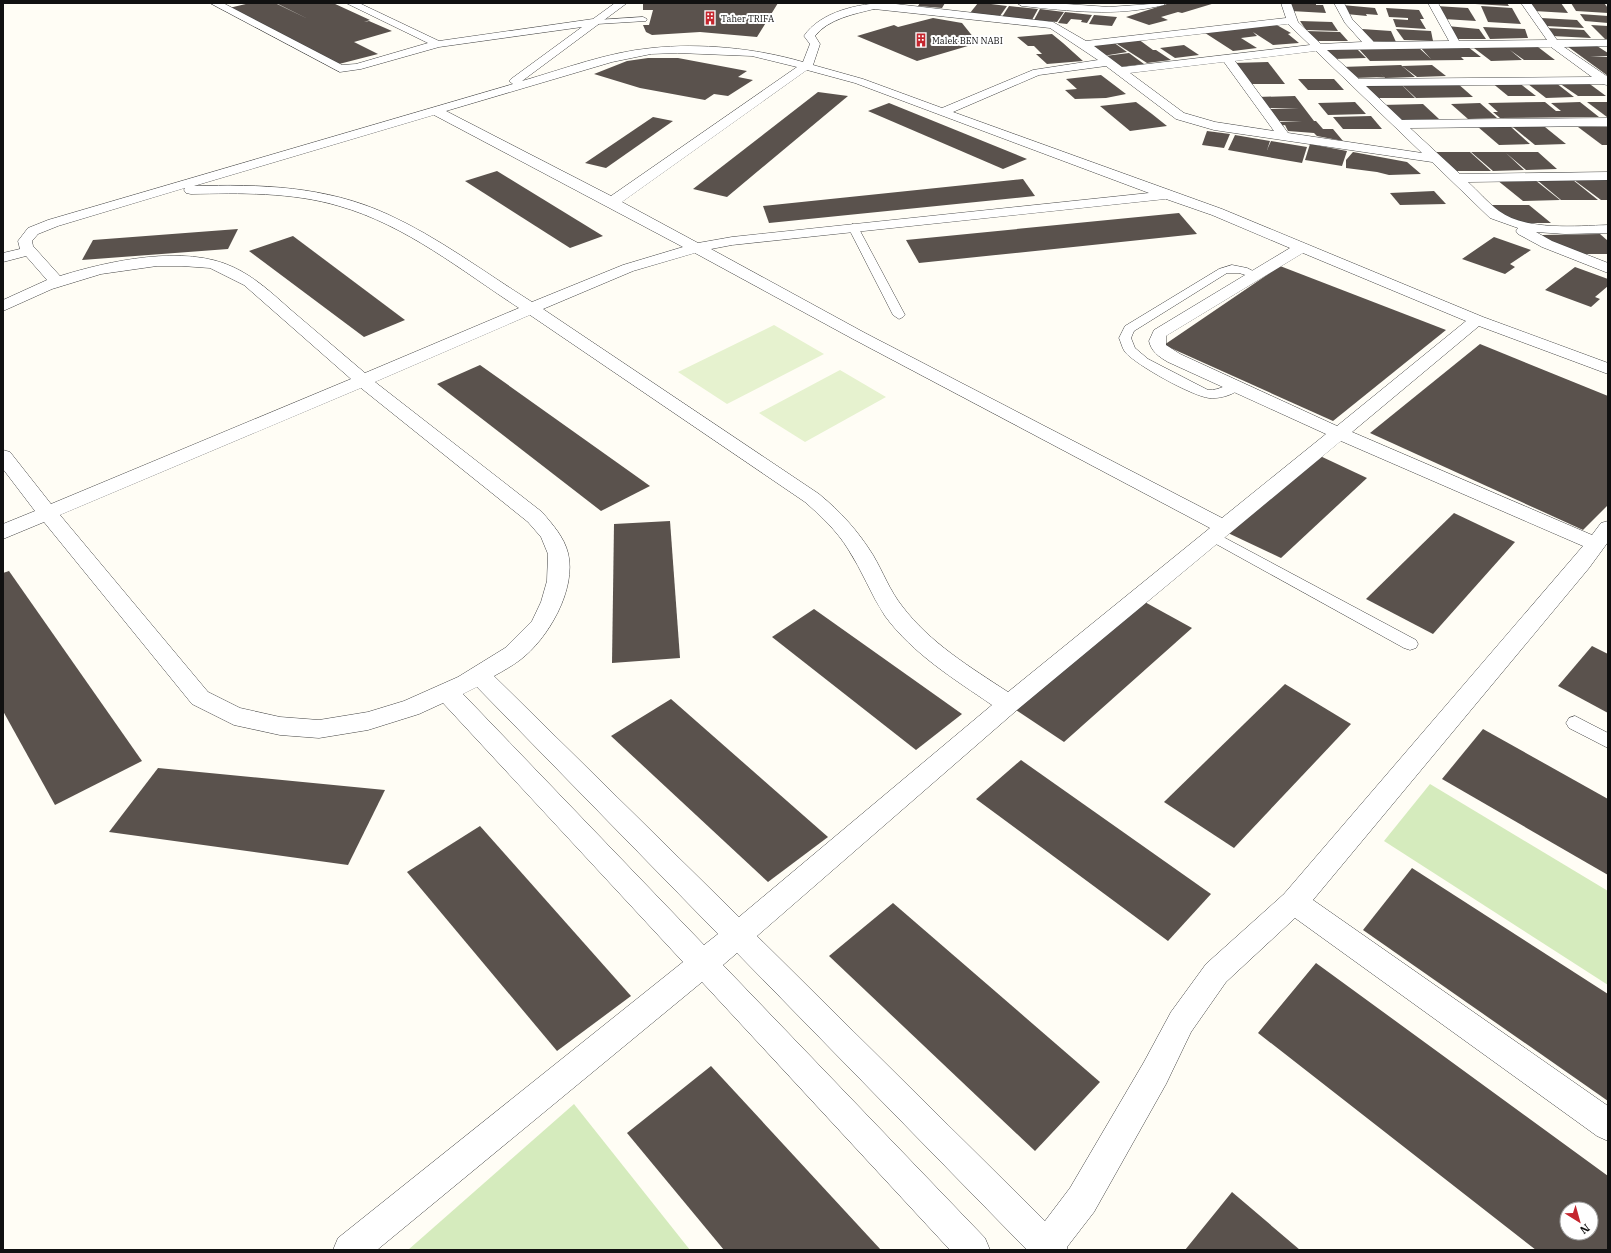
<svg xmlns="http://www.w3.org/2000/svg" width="1611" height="1253" font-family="'IBM Plex Serif',serif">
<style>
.green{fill:#d5ebbd}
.pitch{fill:#e6f2cf}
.building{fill:#5a524d;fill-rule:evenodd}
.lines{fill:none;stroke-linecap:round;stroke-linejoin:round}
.lane-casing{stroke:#444;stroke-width:1}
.street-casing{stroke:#444;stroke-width:1}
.lane{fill:#fff;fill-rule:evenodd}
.street{fill:#fff;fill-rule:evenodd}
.labels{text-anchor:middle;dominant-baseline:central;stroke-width:4;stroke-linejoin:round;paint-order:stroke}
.far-poi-label{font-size:9px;fill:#111;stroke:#fff;text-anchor:start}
</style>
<rect width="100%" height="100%" fill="#fffdf5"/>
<g class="green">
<path d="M1430,784L1608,891V985L1384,841Z"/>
<path d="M574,1104L690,1250H408Z"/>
</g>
<g class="pitch">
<path d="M774,325L824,354L727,404L678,372Z"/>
<path d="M840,370L886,397L805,442L759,413Z"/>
</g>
<g class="building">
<path d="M250,3H275L308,19L276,3H333L370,20L364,22L369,21L392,31L354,42L336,33L378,54L339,64L314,53L229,8Z"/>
<path d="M643,3H778L757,37L700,32L652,35L646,32L643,25H649L653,10H643Z"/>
<path d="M920,3H945L942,8L918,6Z"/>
<path d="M978,3H983L1007,6L1000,16L970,13Z"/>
<path d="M1170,3H1215L1182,13L1178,12L1161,17L1168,20L1149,25L1126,17Z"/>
<path d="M1289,3H1316V5H1323L1326,13L1291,11Z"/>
<path d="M1475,3H1507L1509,6L1475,4Z"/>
<path d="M1528,3H1561L1568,13L1534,11Z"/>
<path d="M1571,3H1604L1608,8V13L1576,11Z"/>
<path d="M1342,5L1375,8L1378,15L1366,14L1367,16L1346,14Z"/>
<path d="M1009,6L1038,9L1032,20L1002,17Z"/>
<path d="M1436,6L1468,8L1476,21L1444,19Z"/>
<path d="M1481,6L1512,8L1521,24L1488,22Z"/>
<path d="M1386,8L1419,10L1424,19H1420L1426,29L1396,27L1393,19L1408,20V18L1389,17Z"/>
<path d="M1040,9L1064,12L1057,22L1034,20Z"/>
<path d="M1065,12L1092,15L1087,23L1081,22L1082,20L1071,19L1067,24L1058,23Z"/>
<path d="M1580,14L1608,16V23L1585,21Z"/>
<path d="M1094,15L1117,17L1112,26L1089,24Z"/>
<path d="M933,18L962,23L978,43L917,61L857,36L894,25L898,27Z"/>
<path d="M1541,18L1577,20L1584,28L1546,26Z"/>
<path d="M1300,21L1332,22L1338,31L1306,30Z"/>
<path d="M1275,24L1291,33L1288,34L1299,43L1273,45L1253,32L1257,36L1241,38L1257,48L1233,51L1202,31Z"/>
<path d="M1591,25L1608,26V39H1605Z"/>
<path d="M1447,26L1479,29L1486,39H1455Z"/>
<path d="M1483,27L1525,29L1528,38L1490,39Z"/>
<path d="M1547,28L1584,30L1591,38L1552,36Z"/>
<path d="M1362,29L1391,31L1396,42L1369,41Z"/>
<path d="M1396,29L1431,31L1433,41L1404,40Z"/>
<path d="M1306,31L1340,32L1348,41H1317Z"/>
<path d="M1052,34L1063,43L1083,61L1047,64L1036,54H1042L1034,46H1028L1017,37Z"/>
<path d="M1138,39L1153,50H1156L1171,60L1147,63L1114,42Z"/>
<path d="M1113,42L1127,52L1103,56L1089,45Z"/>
<path d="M1184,45L1199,55L1175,58L1160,48Z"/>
<path d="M1567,46H1597L1608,53V56H1590L1608,57V76Z"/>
<path d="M1418,47L1431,59L1420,47H1468L1481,57H1461L1464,60L1370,61L1358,48Z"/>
<path d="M1538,47L1555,60H1524L1510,50L1522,60L1491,61L1474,48Z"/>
<path d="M1323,48H1356L1366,58L1334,59Z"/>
<path d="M1129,53L1144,64L1119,67L1105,56Z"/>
<path d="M648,58H678L747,71L738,77L753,80L728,96L714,94L705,100L640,88L594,74L627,61Z"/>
<path d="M1268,62L1285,84H1249L1233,63Z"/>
<path d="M1401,65L1415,77L1385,78L1380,73L1384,77L1354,78L1341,67Z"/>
<path d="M1432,65L1446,76L1417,77L1402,66Z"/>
<path d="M1101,75L1126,94L1106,98L1075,99L1065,90L1077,89L1066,79Z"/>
<path d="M1298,79H1334L1344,90H1308Z"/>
<path d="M1491,82H1518L1536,96H1508Z"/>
<path d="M1587,82L1606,96H1578L1559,83Z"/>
<path d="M1400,83L1415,98H1373L1359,84Z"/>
<path d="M1457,83L1473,97L1416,98L1401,84Z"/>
<path d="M1556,83L1574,97L1546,98L1528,84Z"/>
<path d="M818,92L848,96L727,197L693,189Z"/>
<path d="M1295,96L1314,121H1316L1323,129H1333L1343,141L1317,136L1314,133L1288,131L1285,125L1281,126L1277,122L1302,121H1275L1266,109L1299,108H1266L1257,97Z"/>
<path d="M1136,102L1152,114L1167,126L1130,131L1100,106Z"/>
<path d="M1355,102L1366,114L1328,115L1318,103Z"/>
<path d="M1545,102L1556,111H1561L1551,103L1580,102L1599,117L1500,118L1493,112H1498L1488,103Z"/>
<path d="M1587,102H1608V117H1607Z"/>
<path d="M889,103L1027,159L1003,169L868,111Z"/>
<path d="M1480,103L1497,118L1468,119L1451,104Z"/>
<path d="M1423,104L1439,119L1396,120L1381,105Z"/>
<path d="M1371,116L1382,129H1343L1333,117Z"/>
<path d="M653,117L673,121L606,168L585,163Z"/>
<path d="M1478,127H1511L1530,144L1499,145Z"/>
<path d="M1513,127H1545L1566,144L1535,145Z"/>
<path d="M1578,127H1608V145H1602Z"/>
<path d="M1207,131L1230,134L1224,148L1202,145Z"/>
<path d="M1235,135L1270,141L1267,150L1271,141L1307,147L1302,163L1228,150Z"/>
<path d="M1310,144L1347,151L1342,166L1305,160Z"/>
<path d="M1353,152L1407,162L1421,174L1389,175L1377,172L1346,168V160Z"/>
<path d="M1432,152H1470L1491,171H1451Z"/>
<path d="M1471,152H1538L1557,169L1526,170L1506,153L1524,170L1493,171Z"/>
<path d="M497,171L603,236L570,248L465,181Z"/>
<path d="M1023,179L1035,196L769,223L763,206Z"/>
<path d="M1608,179V200H1601L1574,180Z"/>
<path d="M1497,180H1535L1560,200L1523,201Z"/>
<path d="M1537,180H1573L1598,200H1561Z"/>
<path d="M1434,191L1446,204L1400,205L1390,193Z"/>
<path d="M1486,205H1529L1551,223H1519Z"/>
<path d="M1179,213L1197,234L919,263L906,240Z"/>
<path d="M238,229L228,249L82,260L93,240Z"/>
<path d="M1600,234L1608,241V254H1578L1554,245L1542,235Z"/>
<path d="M293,236L405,320L364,337L249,251Z"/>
<path d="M1494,237L1531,250L1510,264L1515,267L1505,274L1462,259Z"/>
<path d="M1280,266L1446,330L1333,421L1164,345Z"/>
<path d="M1575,267L1608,279V286L1595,297L1600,299L1591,307L1545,290Z"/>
<path d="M1480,344L1608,396V505L1583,530L1370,433Z"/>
<path d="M480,365L650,486L601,511L437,384Z"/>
<path d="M1318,455L1367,478L1281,558L1228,533Z"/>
<path d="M1454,513L1515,542L1433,634L1366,599Z"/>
<path d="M670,521L680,658L612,663L614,524Z"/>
<path d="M9,571L142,761L55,805L3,711V573Z"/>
<path d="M1143,601L1192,628L1064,742L1016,710Z"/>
<path d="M814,609L962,714L916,750L772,637Z"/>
<path d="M1592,646L1608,654V713L1558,686Z"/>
<path d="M1285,684L1351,724L1234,848L1164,802Z"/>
<path d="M671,699L828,837L768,882L611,736Z"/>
<path d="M1483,729L1608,799V875L1442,779Z"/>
<path d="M1021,760L1211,894L1168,941L976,799Z"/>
<path d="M158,768L385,790L348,865L109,832Z"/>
<path d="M480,826L631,996L557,1051L407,872Z"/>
<path d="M1412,868L1608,994V1101L1363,930Z"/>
<path d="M893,903L1100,1082L1035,1151L829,956Z"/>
<path d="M1316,963L1608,1176V1250H1536L1258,1033ZM1567,1209H1591V1233H1567Z"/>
<path d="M711,1066L881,1250H724L627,1133Z"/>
<path d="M1232,1192L1300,1250H1185Z"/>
</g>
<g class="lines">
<g class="lane-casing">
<g id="lane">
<path d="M643,17L647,19L646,21L597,24L593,22L597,20Z"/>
<path d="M853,224L858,227L905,315L903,317L899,319L893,315L848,227Z"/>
<path d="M1232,265L1247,268L1261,275L1255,278L1239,273H1227L1134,331L1131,338L1135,348L1148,359L1208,390C1221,391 1229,381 1240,383L1242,386C1236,395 1219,399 1209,398C1192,396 1136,365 1125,352C1122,348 1121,342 1119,338L1125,326L1219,269Z"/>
<path d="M1212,531L1416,640L1418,644L1416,648L1410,650L1404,648L1207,539L1205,536L1207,533Z"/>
<path d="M1575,716L1608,733V748L1569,728L1566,723L1569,718Z"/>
</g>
</g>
<g class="street-casing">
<g id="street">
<path d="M210,3H223L342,65L356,64L428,43L346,3H359L439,41L593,19L615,3H627L522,81C564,69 608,52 652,48C701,43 755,48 803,62L810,44L804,36C820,12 859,3 887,3L1053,22L1086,41L1286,18L1281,3H1291L1298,22L1321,44L1362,42L1345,23L1334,3H1344L1352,19L1374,42L1449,41L1428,3H1438L1459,41L1547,40L1521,3H1531L1557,40H1608V46L1564,47L1608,77L1607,85L1602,84L1366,86L1402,120L1608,118V126L1410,128L1460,174L1608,172V180L1468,182C1478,191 1488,203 1499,211C1526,231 1577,226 1608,225V233L1565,234L1536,232L1552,241L1608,263V273L1542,247L1518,234L1516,231L1518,228L1490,218L1432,162L1214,130L1176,119L1106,66L1039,75L953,112L1222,209L1483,317L1608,363V374L1479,326L1352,432L1592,535L1601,523L1608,521V542L1589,568L1313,900L1608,1106V1141L1597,1136L1295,918L1226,982L1191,1032L1166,1084L1094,1212L1067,1247L1068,1250H1027L737,953L723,965L985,1238L990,1250H950L702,982L377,1250H333L338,1238L683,962L443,703L419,714L368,730L319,738L280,735L234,725L192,704L44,522L3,539V524L35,511L3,469V450L10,452L51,504L351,379L244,285L210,268L182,266H157L101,274L52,289L3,311V300L47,280L26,256L3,262V253L20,249L18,241L28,228L48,220L513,84L509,81L511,79L582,27L439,47L361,69L340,72ZM874,9L1050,28L1098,60L1033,70L942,108L863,79L813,65L820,44L815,36C828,19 854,14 874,9ZM1288,24L1310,45L1122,67L1094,46ZM1551,47L1592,77L1359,79L1327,50ZM1316,51L1422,153L1288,133L1235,61ZM678,53L752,56L797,67L611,196L446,111L612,62L651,54ZM1224,62L1274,131L1215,122L1184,113L1130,73ZM807,70L855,83L1149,193L732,237L698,243L622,202ZM434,115L683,247L623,265L532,302C484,272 438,237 387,214C326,186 260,184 194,186ZM185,188L184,190L186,193L191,194C240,193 292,192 339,206C406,225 462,271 519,308L365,373C340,352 316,331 291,310C273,294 255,277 233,267C185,244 108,261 60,276L33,246L32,241L38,234L58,226ZM1166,199L1212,215L1290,248L1154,330L1149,341C1151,351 1159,357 1168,362L1326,434L1222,518L865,333L711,249L732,245ZM695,253L853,339L1210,528L1008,692C970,667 930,643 902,606C890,591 883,572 873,555C858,531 841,512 819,494L543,309L633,271ZM1303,253L1466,321L1337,426L1180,354L1166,345V336ZM530,315L805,502C821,516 837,531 848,549C862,570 871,595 885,616C913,654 954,679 992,705L739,917L494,676C503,671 512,666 520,660C548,639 577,589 568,553C564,537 553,525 542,512L375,382ZM361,388L528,522L541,537L548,554L547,581L541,602L532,621L505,648L458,677L404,701L368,712L319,720L280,717L240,708L208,692L60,515ZM1341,441L1583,546L1284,894L1206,964L1171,1012L1144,1062L1070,1188L1045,1221L757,936L1017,710ZM477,687L718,934L704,945L463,694Z"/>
<path d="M1017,3H1052L1109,7L1165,3L1164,5C1116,17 1070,11 1022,6Z"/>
</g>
</g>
<use href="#lane" class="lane"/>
<use href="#street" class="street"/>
</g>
<defs>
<g id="building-bare" transform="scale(1.08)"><path d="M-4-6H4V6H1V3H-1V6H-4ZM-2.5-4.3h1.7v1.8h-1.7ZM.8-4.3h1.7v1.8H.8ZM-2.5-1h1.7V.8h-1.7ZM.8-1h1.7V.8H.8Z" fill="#c4262e" stroke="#fff" stroke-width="2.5" paint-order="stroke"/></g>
</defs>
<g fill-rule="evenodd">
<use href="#building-bare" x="710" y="18"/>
<use href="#building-bare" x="921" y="40"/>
</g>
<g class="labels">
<g class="far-poi-label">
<text x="721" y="18">Taher TRIFA</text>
<text x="932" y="40">Malek BEN NABI</text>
</g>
</g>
<rect width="1611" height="1253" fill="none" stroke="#111111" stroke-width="8"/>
<g transform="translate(1579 1221) rotate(143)"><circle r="19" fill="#ffffff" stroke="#a0a0a0"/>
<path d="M0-3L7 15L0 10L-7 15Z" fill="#c4262e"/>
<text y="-6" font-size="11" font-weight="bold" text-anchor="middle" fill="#111111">N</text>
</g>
</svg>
